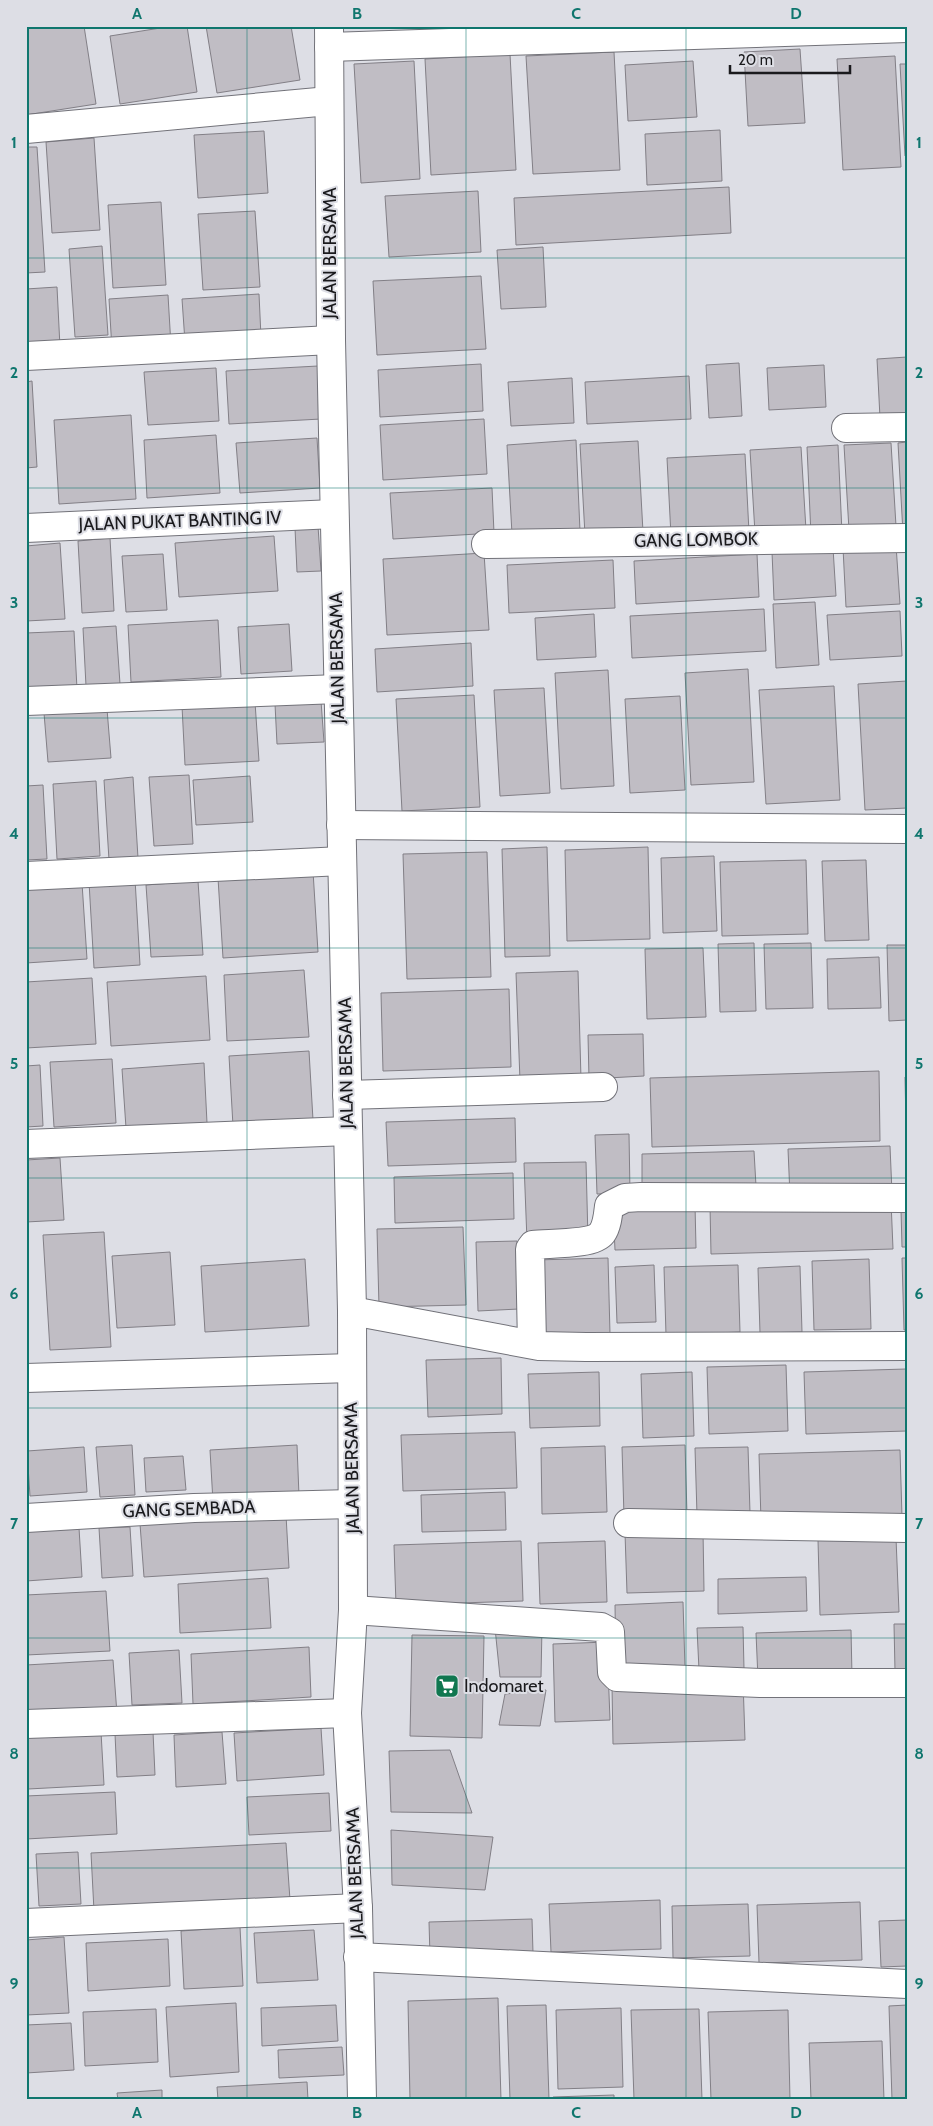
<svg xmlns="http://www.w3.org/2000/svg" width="933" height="2126" font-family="Cabin,sans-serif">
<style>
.building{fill:#c0bdc4;stroke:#827f86}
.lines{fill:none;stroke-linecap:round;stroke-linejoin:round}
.minor-casing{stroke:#727279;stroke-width:30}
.minor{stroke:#fff;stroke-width:28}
.grid{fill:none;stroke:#0f766e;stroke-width:1;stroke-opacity:0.55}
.labels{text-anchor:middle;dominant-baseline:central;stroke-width:4;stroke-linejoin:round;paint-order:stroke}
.street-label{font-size:18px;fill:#1a1a1d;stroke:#dddee5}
.poi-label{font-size:18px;fill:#1a1a1d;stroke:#dddee5;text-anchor:start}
.neatline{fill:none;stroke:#0f766e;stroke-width:2}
.grid-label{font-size:16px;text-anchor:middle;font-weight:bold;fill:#0f766e}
</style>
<rect width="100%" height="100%" fill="#dddee5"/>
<g class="building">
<path d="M26,26H84L96,104L26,115Z"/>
<path d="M173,26H187L197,92L120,104L110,36Z"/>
<path d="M206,26H291L300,80L217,93Z"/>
<path d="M800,49L805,123L748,126L744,52Z"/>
<path d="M614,52L620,170L533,174L526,56Z"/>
<path d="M510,54L516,170L431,175L425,59Z"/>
<path d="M895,56L901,167L843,170L837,59Z"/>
<path d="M414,61L420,179L361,183L354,64Z"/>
<path d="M693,61L697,117L628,121L625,65Z"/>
<path d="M900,64H907V156H905Z"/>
<path d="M720,130L722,181L647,185L645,134Z"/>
<path d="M264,131L268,193L198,198L194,135Z"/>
<path d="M94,138L100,230L52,233L46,142Z"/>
<path d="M26,147H37L45,272L26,273Z"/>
<path d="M729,187L731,233L516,245L514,198Z"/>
<path d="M478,191L481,252L389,257L385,196Z"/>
<path d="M161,202L166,285L113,288L108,205Z"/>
<path d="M255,211L260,287L203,290L198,214Z"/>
<path d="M102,246L108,335L75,337L69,249Z"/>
<path d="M543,247L546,307L501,309L497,250Z"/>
<path d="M481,276L486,349L377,355L373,281Z"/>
<path d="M57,287L60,347L26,349V289Z"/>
<path d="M259,294L261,337L185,342L182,299Z"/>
<path d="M168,295L171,346L112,350L109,299Z"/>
<path d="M907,357V417L880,418L877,359Z"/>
<path d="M739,363L742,416L709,418L706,365Z"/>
<path d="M481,364L483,411L380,417L378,370Z"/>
<path d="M824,365L826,407L769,410L767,368Z"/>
<path d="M318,366L321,419L229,424L226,371Z"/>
<path d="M216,368L219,421L148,425L144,372Z"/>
<path d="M689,376L691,419L587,424L585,382Z"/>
<path d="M572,378L574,423L511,426L508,382Z"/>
<path d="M32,381L37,467L26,468V382Z"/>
<path d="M131,415L136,499L59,504L54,420Z"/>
<path d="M484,419L487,474L383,480L380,425Z"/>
<path d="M216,435L220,493L147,498L144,440Z"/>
<path d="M317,438L320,488L240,493L236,443Z"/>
<path d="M576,440L580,531L512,534L507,445Z"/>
<path d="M638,441L643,532L585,535L580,444Z"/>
<path d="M907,442V532L903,533L898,443Z"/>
<path d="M891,443L896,526L849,530L844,445Z"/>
<path d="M838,445L842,533L811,535L807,447Z"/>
<path d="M801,447L806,530L755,533L750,450Z"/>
<path d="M745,454L749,532L671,536L667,458Z"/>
<path d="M492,488L494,533L393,539L390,493Z"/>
<path d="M318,526L321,571L297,572L295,528Z"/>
<path d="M274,536L278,591L179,597L175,543Z"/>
<path d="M110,538L114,611L82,613L78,541Z"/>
<path d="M60,543L65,619L26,621V546Z"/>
<path d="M896,545L900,604L846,607L843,548Z"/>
<path d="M833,548L836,596L774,600L772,552Z"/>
<path d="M484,553L489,630L387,635L383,559Z"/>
<path d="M163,554L167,610L126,612L122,556Z"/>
<path d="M757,554L759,597L636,604L634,561Z"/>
<path d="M613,560L615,608L509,613L507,565Z"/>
<path d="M815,602L819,665L776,668L773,604Z"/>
<path d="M764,609L766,651L632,658L630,616Z"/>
<path d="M900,611L902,656L830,660L827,615Z"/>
<path d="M594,614L596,657L537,660L535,618Z"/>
<path d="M218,620L221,677L131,682L128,625Z"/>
<path d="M289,624L292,671L241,674L238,627Z"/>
<path d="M116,626L120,684L86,686L83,628Z"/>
<path d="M74,631L77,689L26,693V633Z"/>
<path d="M471,643L473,686L377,692L375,649Z"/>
<path d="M748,669L754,782L691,785L685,673Z"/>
<path d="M608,670L614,786L561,789L555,673Z"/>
<path d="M907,681V808L865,810L858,684Z"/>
<path d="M834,686L840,800L766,804L759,690Z"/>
<path d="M544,688L550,793L500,796L494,690Z"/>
<path d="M474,695L480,807L402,811L396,699Z"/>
<path d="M680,696L685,790L630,793L625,699Z"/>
<path d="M321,701L324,742L277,744L275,704Z"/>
<path d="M255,702L259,761L185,765L182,706Z"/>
<path d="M107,709L111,758L48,762L44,713Z"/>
<path d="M26,740L28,768H26Z"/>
<path d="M189,775L193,844L154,846L149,777Z"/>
<path d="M250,776L253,822L196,825L193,780Z"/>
<path d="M133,777L138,858L109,860L104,780Z"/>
<path d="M96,781L100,856L57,859L53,784Z"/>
<path d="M43,785L47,859L26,860V786Z"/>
<path d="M547,847L550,956L505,957L502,849Z"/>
<path d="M648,847L650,939L567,941L565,850Z"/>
<path d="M487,852L491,977L407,979L403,854Z"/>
<path d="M714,856L717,931L663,933L661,858Z"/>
<path d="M806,860L808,934L722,936L720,862Z"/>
<path d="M866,860L869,940L825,941L822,861Z"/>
<path d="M313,871L318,952L223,958L218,878Z"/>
<path d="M135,879L140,965L94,968L89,882Z"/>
<path d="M198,881L203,955L151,957L146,885Z"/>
<path d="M82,883L87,959L26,963V886Z"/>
<path d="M754,943L756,1011L720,1012L718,944Z"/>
<path d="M811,943L813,1008L766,1009L764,944Z"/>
<path d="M887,945H907V1020L889,1021Z"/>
<path d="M703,948L706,1017L647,1019L645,949Z"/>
<path d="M879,957L881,1008L828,1009L827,959Z"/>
<path d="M304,970L309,1037L227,1041L224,975Z"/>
<path d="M578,971L581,1079L520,1081L516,973Z"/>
<path d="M206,976L210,1040L111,1046L107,982Z"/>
<path d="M92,978L96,1044L26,1048V982Z"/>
<path d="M509,989L511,1067L383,1071L381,993Z"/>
<path d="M643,1034L644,1076L589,1079L588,1035Z"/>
<path d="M309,1051L313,1120L233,1126L229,1056Z"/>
<path d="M112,1059L116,1123L54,1127L50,1062Z"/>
<path d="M204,1063L207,1123L126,1128L122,1069Z"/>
<path d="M40,1065L43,1126L26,1127V1066Z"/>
<path d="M879,1071L880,1141L652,1147L650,1078Z"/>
<path d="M905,1077H907L906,1125Z"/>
<path d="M515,1118L516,1162L388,1166L386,1122Z"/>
<path d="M629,1134L630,1193L597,1194L595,1135Z"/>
<path d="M890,1146L892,1193L790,1196L788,1149Z"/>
<path d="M754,1151L756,1186L642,1190V1154Z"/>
<path d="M60,1158L64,1220L26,1222V1160Z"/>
<path d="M586,1162L588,1239L527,1241L524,1163Z"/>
<path d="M513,1173L514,1219L395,1223L394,1177Z"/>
<path d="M891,1201L893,1249L711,1254L710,1206Z"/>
<path d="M695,1205L696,1248L615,1250L613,1208Z"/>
<path d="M901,1210H907V1247H902Z"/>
<path d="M463,1227L466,1305L379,1307L377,1229Z"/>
<path d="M104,1232L111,1347L50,1350L43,1235Z"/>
<path d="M517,1241L519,1309L478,1311L476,1242Z"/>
<path d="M170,1252L175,1325L117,1328L112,1256Z"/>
<path d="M608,1258L610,1334L538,1336L535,1260Z"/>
<path d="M902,1258H907V1330H904Z"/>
<path d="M305,1259L309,1326L205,1332L201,1266Z"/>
<path d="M869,1259L871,1329L814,1330L812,1261Z"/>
<path d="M654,1265L656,1322L617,1323L615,1267Z"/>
<path d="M738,1265L740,1332L666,1335L664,1267Z"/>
<path d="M800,1266L802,1332L760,1333L758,1268Z"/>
<path d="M501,1358L502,1414L428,1417L426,1360Z"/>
<path d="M786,1365L788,1431L709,1434L707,1367Z"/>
<path d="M906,1369L907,1431L806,1434L804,1372Z"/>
<path d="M599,1372L600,1426L530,1428L528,1374Z"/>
<path d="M692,1372L694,1436L643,1438L641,1374Z"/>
<path d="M515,1432L517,1488L403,1491L401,1435Z"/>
<path d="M132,1445L135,1495L100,1497L96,1447Z"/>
<path d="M297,1445L299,1496L213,1502L210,1450Z"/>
<path d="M685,1445L687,1515L624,1517L622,1447Z"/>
<path d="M605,1446L607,1512L542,1514L541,1448Z"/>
<path d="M84,1447L87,1492L30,1496L27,1451Z"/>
<path d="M748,1447L750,1513L697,1515L695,1448Z"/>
<path d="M900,1450L902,1517L761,1521L759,1454Z"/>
<path d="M183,1456L186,1490L146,1492L144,1458Z"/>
<path d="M505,1492L506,1530L422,1532L421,1495Z"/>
<path d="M286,1515L289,1568L144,1577L140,1524Z"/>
<path d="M130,1527L133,1576L102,1578L99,1528Z"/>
<path d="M79,1528L82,1577L26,1581V1531Z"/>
<path d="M703,1531L704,1591L627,1593L625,1533Z"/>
<path d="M896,1538L899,1612L820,1615L818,1540Z"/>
<path d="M521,1541L523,1601L396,1605L394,1545Z"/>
<path d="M605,1541L607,1602L540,1604L538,1543Z"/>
<path d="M806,1577L807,1611L718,1614V1579Z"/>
<path d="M268,1578L271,1628L180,1633L178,1584Z"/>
<path d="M106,1591L110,1651L26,1655V1595Z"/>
<path d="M683,1602L685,1668L616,1671L615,1605Z"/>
<path d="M894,1624H907V1671H895Z"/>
<path d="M542,1627L541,1677H500L495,1628Z"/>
<path d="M743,1627L744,1669L699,1670L697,1628Z"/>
<path d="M851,1630L852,1676L758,1679L756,1633Z"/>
<path d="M412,1635L484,1636L482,1738L410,1736Z"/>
<path d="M607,1642L610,1720L555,1722L553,1644Z"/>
<path d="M309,1647L311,1697L193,1704L191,1654Z"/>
<path d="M179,1650L182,1703L132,1705L129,1653Z"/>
<path d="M113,1660L117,1714L26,1719V1665Z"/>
<path d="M743,1681L745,1740L613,1744L612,1686Z"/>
<path d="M546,1690L540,1726L499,1725L505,1694Z"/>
<path d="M321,1728L324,1775L237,1781L234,1733Z"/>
<path d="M101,1732L104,1785L28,1789L26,1736Z"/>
<path d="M153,1732L155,1775L117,1777L115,1734Z"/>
<path d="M222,1732L226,1784L176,1787L174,1735Z"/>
<path d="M450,1750L472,1813L391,1812L389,1751Z"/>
<path d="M115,1792L117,1834L26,1839V1796Z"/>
<path d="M329,1793L331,1831L249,1835L247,1797Z"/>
<path d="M391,1830L493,1837L485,1890L392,1885Z"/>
<path d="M286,1843L290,1900L94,1911L91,1853Z"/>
<path d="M78,1852L81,1904L39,1906L36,1854Z"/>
<path d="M660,1900L661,1949L551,1952L549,1904Z"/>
<path d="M860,1902L862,1960L759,1963L757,1905Z"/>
<path d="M748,1904L750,1956L673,1958L672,1906Z"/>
<path d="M532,1919L533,1953L430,1956L429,1922Z"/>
<path d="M907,1920V1966L881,1967L879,1921Z"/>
<path d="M240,1927L243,1986L184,1989L181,1931Z"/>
<path d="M314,1930L318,1980L257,1983L254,1933Z"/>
<path d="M64,1937L69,2013L26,2015V1940Z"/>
<path d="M168,1939L170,1986L88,1991L86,1943Z"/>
<path d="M498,1998L501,2100H410L408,2001Z"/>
<path d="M236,2003L239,2072L170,2077L166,2007Z"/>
<path d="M336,2005L338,2041L262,2046L261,2008Z"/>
<path d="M546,2005L549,2100H510L507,2006Z"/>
<path d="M907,2005V2100H892L889,2006Z"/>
<path d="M621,2008L623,2087L558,2089L556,2010Z"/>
<path d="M156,2009L158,2062L85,2066L83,2012Z"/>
<path d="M699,2009L702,2100H634L631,2010Z"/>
<path d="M788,2010L790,2100H711L708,2012Z"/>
<path d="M71,2023L74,2070L26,2073V2025Z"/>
<path d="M882,2041L884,2100H811L809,2043Z"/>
<path d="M342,2047L344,2075L279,2078L278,2050Z"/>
<path d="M307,2082L308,2100H218L217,2087Z"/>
<path d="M162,2090V2100H118L117,2093Z"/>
<path d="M614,2095V2100H553V2097Z"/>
</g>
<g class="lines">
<g class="minor-casing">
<g id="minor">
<path d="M329,26L331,340L352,1311L353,1610L347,1713L358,1908L362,2100"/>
<path d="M329,47L907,28"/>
<path d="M26,129L329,101"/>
<path d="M26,356L331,340"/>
<path d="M846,428L907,427"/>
<path d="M26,528L334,514"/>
<path d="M486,544L907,538"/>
<path d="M26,701L338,689"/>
<path d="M341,825L907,829"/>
<path d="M26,876L342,861"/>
<path d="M347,1095L603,1087"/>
<path d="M26,1144L348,1131"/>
<path d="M352,1311L539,1346L586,1347L907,1346"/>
<path d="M532,1344L530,1249L533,1245C549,1243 593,1245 602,1233C607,1226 608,1215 609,1206L625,1198L641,1197L907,1198"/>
<path d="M26,1378L351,1368"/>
<path d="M26,1518L194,1508L352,1504"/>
<path d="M628,1523L907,1528"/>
<path d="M353,1610L601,1627L610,1632L612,1672L617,1677L760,1683H907"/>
<path d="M26,1724L347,1713"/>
<path d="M26,1923L358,1908"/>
<path d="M358,1957L907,1984"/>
</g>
</g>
<use href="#minor" class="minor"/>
</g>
<path class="grid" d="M247,26V2100M466,26V2100M686,26V2100M26,258H907M26,488H907M26,718H907M26,948H907M26,1178H907M26,1408H907M26,1638H907M26,1868H907"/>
<defs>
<g id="supermarket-square" transform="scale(1.25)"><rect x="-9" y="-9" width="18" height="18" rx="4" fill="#107750" stroke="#dddee5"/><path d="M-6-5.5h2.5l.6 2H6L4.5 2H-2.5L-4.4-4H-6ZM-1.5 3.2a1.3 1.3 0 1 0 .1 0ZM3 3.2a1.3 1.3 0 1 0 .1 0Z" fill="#fff"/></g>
</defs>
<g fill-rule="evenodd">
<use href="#supermarket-square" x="447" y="1686"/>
</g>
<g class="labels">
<g class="street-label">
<text transform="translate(330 253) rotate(-90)">JALAN BERSAMA</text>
<text transform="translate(180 521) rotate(-2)">JALAN PUKAT BANTING IV</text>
<text transform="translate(696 540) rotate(-1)">GANG LOMBOK</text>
<text transform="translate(337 658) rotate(-91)">JALAN BERSAMA</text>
<text transform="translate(346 1063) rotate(-91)">JALAN BERSAMA</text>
<text transform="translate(352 1468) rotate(-91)">JALAN BERSAMA</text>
<text transform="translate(189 1509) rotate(-2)">GANG SEMBADA</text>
<text transform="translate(355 1873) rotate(-92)">JALAN BERSAMA</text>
</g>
<g class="poi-label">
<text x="464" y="1686">Indomaret</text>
</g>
</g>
<rect width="933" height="2126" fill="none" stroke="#dddee5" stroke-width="55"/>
<path d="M730 65v8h120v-8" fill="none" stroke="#1a1a1d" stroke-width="2.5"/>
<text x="738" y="65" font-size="15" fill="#1a1a1d" stroke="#dddee5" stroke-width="4" paint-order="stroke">20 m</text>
<rect x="28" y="28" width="878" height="2070" class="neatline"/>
<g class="grid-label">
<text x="137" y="19">A</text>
<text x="357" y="19">B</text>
<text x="576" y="19">C</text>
<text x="796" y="19">D</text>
<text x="14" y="148">1</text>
<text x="919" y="148">1</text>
<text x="14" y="378">2</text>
<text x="919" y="378">2</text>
<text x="14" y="608">3</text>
<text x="919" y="608">3</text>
<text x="14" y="839">4</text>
<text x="919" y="839">4</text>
<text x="14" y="1069">5</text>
<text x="919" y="1069">5</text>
<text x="14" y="1299">6</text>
<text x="919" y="1299">6</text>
<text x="14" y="1529">7</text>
<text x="919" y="1529">7</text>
<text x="14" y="1759">8</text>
<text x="919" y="1759">8</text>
<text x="14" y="1989">9</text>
<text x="919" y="1989">9</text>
<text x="137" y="2118">A</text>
<text x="357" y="2118">B</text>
<text x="576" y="2118">C</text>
<text x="796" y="2118">D</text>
</g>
</svg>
